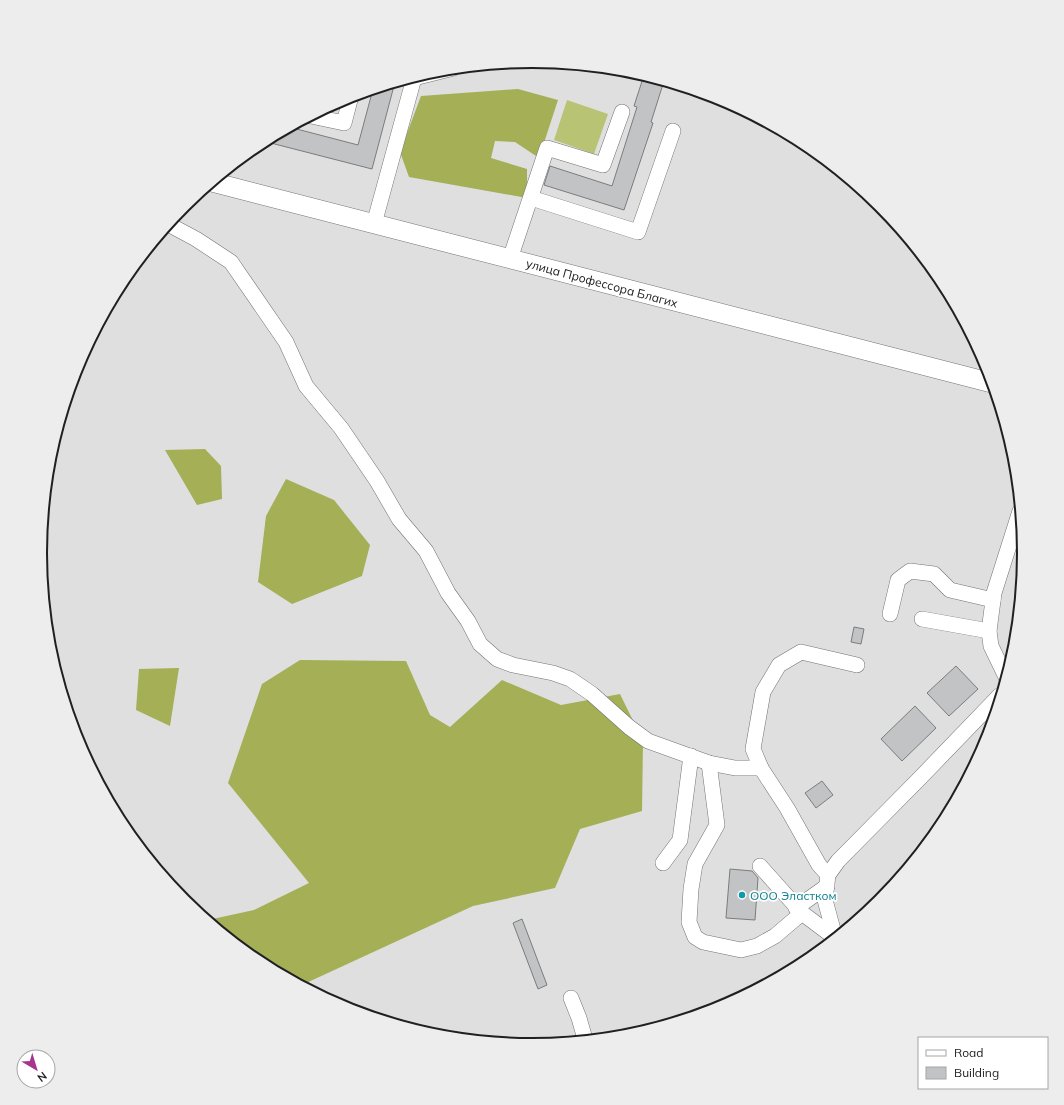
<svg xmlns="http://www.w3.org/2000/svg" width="1064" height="1105" font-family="Mulish,sans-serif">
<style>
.green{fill:#b8c374}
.forest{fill:#a4af56}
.building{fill:#c2c3c4;stroke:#7b7c7d}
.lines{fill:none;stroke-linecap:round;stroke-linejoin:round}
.minor-casing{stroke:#727374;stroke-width:16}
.major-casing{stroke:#727374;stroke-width:20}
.minor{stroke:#fff;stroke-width:15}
.major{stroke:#fff;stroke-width:19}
.culture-dot{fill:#0f9aa8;stroke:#fff;stroke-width:1.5}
.labels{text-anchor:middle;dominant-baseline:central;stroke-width:3.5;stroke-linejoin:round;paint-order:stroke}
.street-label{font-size:12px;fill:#202021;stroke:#fff}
.culture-label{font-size:12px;fill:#0d838f;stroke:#fff;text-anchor:start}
.rim{fill:none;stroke:#202021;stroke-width:2}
</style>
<rect width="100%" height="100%" fill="#dfdfe0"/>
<path class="green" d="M567,100L608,114L594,154L554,140Z"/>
<g class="forest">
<path d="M518,89L558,100L539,158L515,142L495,141L491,158L527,169V198L409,177L400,152L421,96Z"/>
<path d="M205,449L221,466L222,499L197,505L165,450Z"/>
<path d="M286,479L334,500L370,545L362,576L292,604L258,582L266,516Z"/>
<path d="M300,660L406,661L430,715L450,727L502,680L561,705L620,694L643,741L642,811L580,829L555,888L473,906L304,984H300L258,961L208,920L254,910L309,883L228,783L262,684Z"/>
<path d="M179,668L170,726L136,710L139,669Z"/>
</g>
<g class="building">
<path d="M644,75L664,81L651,122L653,123L624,210L544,185L550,166L612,186L637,107L634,106Z"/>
<path d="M395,82L372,169L263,141L289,127L358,145L373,89Z"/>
<path d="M854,627L864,629L861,644L851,642Z"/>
<path d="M956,666L978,689L949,716L927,693Z"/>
<path d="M915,706L936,728L902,761L881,739Z"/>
<path d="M822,781L833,795L816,808L805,793Z"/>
<path d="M730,869L752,871L758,878L755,920L726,918Z"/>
<path d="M522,919L547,985L538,989L513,923Z"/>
</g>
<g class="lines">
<g class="minor-casing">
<g id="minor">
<path d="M311,116L344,123L351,96"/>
<path d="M531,198L638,232L673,131"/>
<path d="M168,224L196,239L231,262L286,342L306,386L341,428L377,481L399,519L426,551L448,593L468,621L480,644L497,659L513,665L553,673L570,679L592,694L629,727L648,741L709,763L735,768H761"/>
<path d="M374,224L414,78L454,68"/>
<path d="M510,259L547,148L603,165L622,112"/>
<path d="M890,614L898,580L910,571L934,574L950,590L993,600"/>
<path d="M922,619L989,631"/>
<path d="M1006,677L991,646L989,631L994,593L1020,511"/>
<path d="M709,763L717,825L695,864L691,889L689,922L695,937L703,942L741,950L757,946L775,936L802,913"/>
<path d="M663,863L680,840L691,756"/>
<path d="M760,866L802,913L834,937"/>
<path d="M828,875L819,865L787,808L761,768L753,749L763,692L779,665L801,652L857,665"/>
<path d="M796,908L827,886"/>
<path d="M835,937L825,900L828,875L838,861L921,777L1000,695"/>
<path d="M571,998L579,1018L585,1039"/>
</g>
</g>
<g class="major-casing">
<path id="major" d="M212,182L992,383"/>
</g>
<use href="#minor" class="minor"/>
<use href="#major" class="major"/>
</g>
<circle class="culture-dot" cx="742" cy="895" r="4"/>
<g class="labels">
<g class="street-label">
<text transform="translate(602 283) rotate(15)">улица Профессора Благих</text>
</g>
<g class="culture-label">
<text x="750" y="895">ООО Эластком</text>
</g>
</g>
<path d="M0 0H1064V1105H0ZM47 553a485 485 0 1 1 970 0a485 485 0 1 1-970 0Z" fill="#ededed" fill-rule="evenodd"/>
<path class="rim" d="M47 553a485 485 0 1 1 970 0a485 485 0 1 1-970 0Z"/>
<rect x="918" y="1037" width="130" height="52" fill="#ffffff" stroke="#a6a6a6"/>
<rect x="926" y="1050" width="20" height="6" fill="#ffffff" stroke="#a6a6a6"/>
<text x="954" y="1057" font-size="12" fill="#202021">Road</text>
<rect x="926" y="1067" width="20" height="12" fill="#c2c3c4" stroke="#a6a6a6"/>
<text x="954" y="1077" font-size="12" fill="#202021">Building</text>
<g transform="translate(36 1069) rotate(142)"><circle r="19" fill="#ffffff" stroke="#a6a6a6"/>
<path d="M0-3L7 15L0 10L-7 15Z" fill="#a7358f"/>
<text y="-6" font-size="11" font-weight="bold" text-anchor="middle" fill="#202021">N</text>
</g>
</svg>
